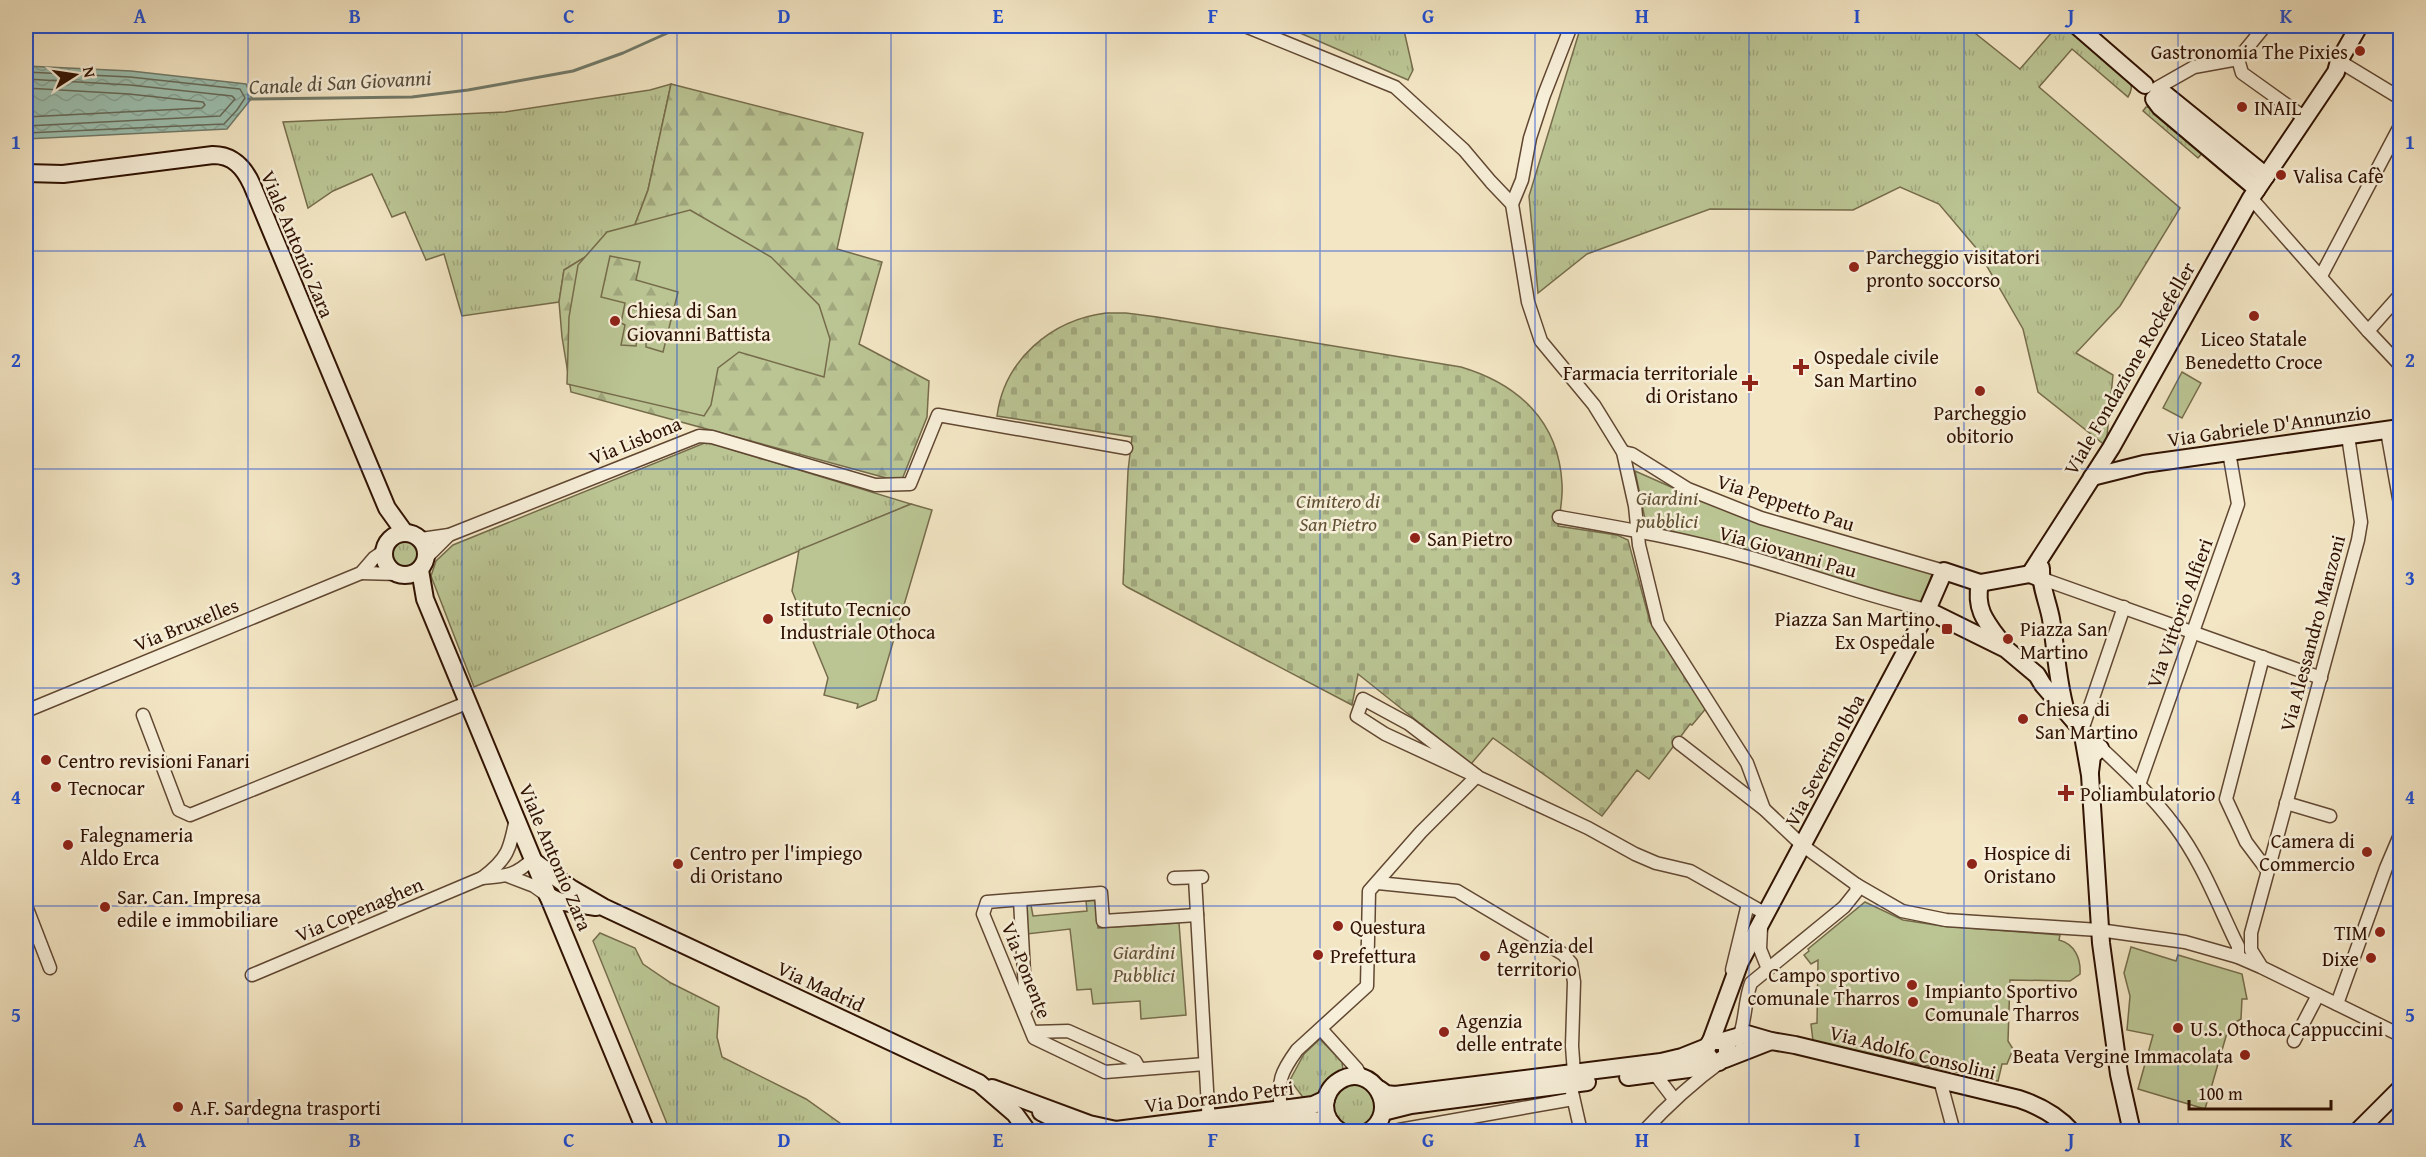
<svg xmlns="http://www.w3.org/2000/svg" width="2426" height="1157" font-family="'Gentium Book Plus',serif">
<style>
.grass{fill:url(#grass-tufts);stroke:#766c4b;stroke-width:1.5}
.forest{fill:url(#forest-firs);stroke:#766c4b;stroke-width:1.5}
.cemetery{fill:url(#cemetery-stones);stroke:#766c4b;stroke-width:1.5}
.park{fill:#bbc594;stroke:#766c4b;stroke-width:1.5;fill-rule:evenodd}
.water{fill:url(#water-waves);stroke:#717a6a;stroke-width:1.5}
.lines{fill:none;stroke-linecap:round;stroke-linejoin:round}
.shore{stroke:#666959;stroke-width:1.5}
.stream{stroke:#717a6a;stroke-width:3}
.street-casing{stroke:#614732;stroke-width:15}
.secondary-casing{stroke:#301202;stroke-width:20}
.street{stroke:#f7efd9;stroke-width:12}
.secondary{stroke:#f7efd9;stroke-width:16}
.grid{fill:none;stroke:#1d4ed8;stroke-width:1.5;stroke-opacity:0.55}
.poi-dot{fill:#8f2418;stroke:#f7efd9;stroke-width:2}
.labels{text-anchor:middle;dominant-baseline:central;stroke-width:5;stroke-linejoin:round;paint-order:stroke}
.poi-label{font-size:20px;fill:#301202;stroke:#f7efd9;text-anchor:start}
.street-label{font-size:20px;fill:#301202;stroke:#f7efd9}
.park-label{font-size:20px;font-style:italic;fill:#615135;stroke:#f7efd9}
.water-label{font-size:21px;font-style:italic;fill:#564f3f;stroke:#f7efd9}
.neatline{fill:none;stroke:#1d4ed8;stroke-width:2}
.grid-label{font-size:20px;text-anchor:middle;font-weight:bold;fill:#1d4ed8}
</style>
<defs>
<pattern id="grass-tufts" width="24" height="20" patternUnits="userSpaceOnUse" patternTransform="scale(1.5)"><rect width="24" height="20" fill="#bbc594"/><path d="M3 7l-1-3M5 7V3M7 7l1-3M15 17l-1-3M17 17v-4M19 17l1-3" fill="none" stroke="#a1a87e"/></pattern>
<pattern id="forest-firs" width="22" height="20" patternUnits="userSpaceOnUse" patternTransform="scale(1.5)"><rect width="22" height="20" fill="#bbc594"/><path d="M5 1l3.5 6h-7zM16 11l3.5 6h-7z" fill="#a1a87e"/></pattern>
<pattern id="cemetery-stones" width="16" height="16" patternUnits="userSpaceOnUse" patternTransform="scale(1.5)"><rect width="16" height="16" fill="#bbc594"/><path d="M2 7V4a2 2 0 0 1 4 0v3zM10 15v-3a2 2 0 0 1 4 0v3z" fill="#a1a87e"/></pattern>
<pattern id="water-waves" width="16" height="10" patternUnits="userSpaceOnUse" patternTransform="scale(1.5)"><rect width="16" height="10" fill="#9cc0b0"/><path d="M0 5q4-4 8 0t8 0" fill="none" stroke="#87a496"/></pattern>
</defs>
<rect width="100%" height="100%" fill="#f3e6c4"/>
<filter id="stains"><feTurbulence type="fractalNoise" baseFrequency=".00333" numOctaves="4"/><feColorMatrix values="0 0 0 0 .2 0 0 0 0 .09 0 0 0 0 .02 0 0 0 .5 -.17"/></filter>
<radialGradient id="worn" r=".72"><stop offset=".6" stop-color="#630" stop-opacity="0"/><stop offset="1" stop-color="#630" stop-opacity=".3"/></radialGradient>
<g class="grass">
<path d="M1284,26H1403L1413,70L1408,80Z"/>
<path d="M1581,26H1966L2020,69L2052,32L2045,26H2069L2130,79C2132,87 2132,90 2128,97L2072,49L2039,87L2180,208L2120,306L2076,353L2113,375L2106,446L2038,392L2023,329L1977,249L1939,204L1900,187L1853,210L1710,209L1587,254L1538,293L1529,196Z"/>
<path d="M671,84L648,190L634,227L564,270L559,302L462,316L444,254L426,260L405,212L392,217L372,174L333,191L308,208L283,122L505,112L650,90Z"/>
<path d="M2146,107H2151L2203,152L2198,158L2143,111Z"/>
<path d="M707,442L911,504L474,687L431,576L436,561L453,545Z"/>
<circle cx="406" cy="555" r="15"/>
<path d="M600,933L635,948L643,964L671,983L719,1007L717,1037L722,1057L806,1099L851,1131H670L593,941Z"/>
<path d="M1320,1039L1342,1062L1343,1070C1329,1076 1322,1084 1317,1098L1305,1100L1290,1080L1304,1054Z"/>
<circle cx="1354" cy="1106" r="21"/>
</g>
<path class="forest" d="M671,84L863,133L837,249L882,262L859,344L929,381L927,417L901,482L571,392L562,337L559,302L564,270L634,227L648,190Z"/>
<path class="cemetery" d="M1106,313H1126L1157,317L1461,367C1518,384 1559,421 1562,484C1563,498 1560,512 1558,526L1617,535L1628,540L1650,622L1708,706L1692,725L1690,724L1649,779L1637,770L1602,816L1493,738L1471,764L1358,674L1352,705L1127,587L1123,584L1128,471L1132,437L997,416C1004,360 1051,320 1106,313Z"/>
<g class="park">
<path d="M690,210L771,257L819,305L830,339L824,377L739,352L718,368L711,405L704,416L567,384L569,317L578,265L607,232ZM610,256L640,262L636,280L678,292L663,352L646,347V339L637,338L636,346L621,345L625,325L621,323L625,303L601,297Z"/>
<path d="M2182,372L2201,383L2182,418L2163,408Z"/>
<path d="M1635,471L1687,494L1760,524L1932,574L1921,604L1878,594L1804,569L1646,524Z"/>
<path d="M911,504L932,510L876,700L857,708L858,704L824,695L828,678L792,591L799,550Z"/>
<path d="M1096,900L1098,928L1179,923L1186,1015L1141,1019L1140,1001L1093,1004L1091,989L1077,990L1070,929L1027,934L1023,906L1031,905L1033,916L1087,911L1086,901Z"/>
<path d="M1865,902L1903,920L1942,926L2060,935L2059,940C2075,944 2081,959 2080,974L2070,981L2010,980L2008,1041L2013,1049L2007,1064H2002L1998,1081L1813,1041L1811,1024L1817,1023L1818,960L1811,964L1804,955L1809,951L1808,949Z"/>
<path d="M2131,947L2176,961L2178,955L2242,974L2247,999H2242L2241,1019L2229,1026L2205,1109L2138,1089L2153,1035L2127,1030L2130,996L2124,973Z"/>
</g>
<path class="water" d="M26,66L131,71L246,84L252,98L227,129L26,139Z"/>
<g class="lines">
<g class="shore">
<path d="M26,72L130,77L240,89L245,98L237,110L224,124L26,133"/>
<path d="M26,79L130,85L232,96L235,99L220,116L26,126"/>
<path d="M26,88L129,94L203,102L205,105L202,108L26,117"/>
</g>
<path class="stream" d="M249,99L412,97L468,90L573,71L623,53L683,26"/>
<g class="street-casing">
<g id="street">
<path d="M1245,26L1395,87L1464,150L1491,182L1512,204"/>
<path d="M1571,26L1544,95L1530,138L1522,180L1512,204L1528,302L1541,341L1594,405L1623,452L1635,506L1639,545L1658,623L1747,763L1764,809"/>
<path d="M2238,59L2242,73L2305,118"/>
<path d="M2339,61L2400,98"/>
<path d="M2157,88L2194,67L2238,59L2265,26"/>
<path d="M2251,198L2368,331L2400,365"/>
<path d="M2321,276L2400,126"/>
<path d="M2368,331L2400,295"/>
<path d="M2387,431L2400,504"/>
<path d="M1623,452L1632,454L1688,489L1761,518L1944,571"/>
<path d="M1559,517C1622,528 1686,539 1748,557C1808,574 1866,596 1927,610L1925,616"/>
<path d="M421,539L449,535L699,436L712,437L875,485L910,484L938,415L1126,448"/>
<path d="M427,557L449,535"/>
<path d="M361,573L398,574"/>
<path d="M2040,578L2321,678"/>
<path d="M2124,607L2082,730C2113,760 2148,790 2174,825C2200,859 2216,900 2234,938L2238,946V957"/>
<path d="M2263,657L2226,799L2246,842L2267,870"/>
<path d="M26,711L361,573L374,558L384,551"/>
<path d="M143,715L179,810L190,815L469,702"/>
<path d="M1679,743L1764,809L1802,845L1857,885L1902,911L1946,920L2099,930L2185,942L2238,957L2261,967L2400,1035"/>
<path d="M1477,776L1409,724L1363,699L1357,716L1385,734L1588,828L1635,854L1656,863L1690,871L1766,914"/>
<path d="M2139,785L2238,504L2229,452"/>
<path d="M2286,803L2330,816"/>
<path d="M508,876L534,886L548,896"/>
<path d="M482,878C507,876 515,876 534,858"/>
<path d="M1174,878L1202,877"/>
<path d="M1195,878L1209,1125"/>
<path d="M1378,883L1457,891L1563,954L1571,963L1574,982L1572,1046L1574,1073"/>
<path d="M1020,900L1026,1009"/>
<path d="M26,906L50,968"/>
<path d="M1197,915L1103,921L1101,893L987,902L983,914L1034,1038L1105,1072L1205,1064"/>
<path d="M1761,928L1760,949L1768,969"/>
<path d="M2261,966L2251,950V933L2358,540L2361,522L2348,436"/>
<path d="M1732,970L1748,904"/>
<path d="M252,975L482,878C508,859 510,849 516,818"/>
<path d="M2337,1004L2386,868L2400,835"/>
<path d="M1321,1029L1357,1069L1361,1077"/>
<path d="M1032,1032L1068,1031L1135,1061L1139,1068"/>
<path d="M1738,1040C1746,1022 1744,1002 1751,983L1844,907L1856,892L1857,885"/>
<path d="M2294,1041L2318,995"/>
<path d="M1655,1074L1674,1099"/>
<path d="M1940,1080L1954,1132"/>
<path d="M1572,1092L1581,1132"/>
<path d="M1281,1109C1277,1081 1281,1072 1297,1050L1367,986L1369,891L1421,832L1477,776"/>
<path d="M1399,1130L1573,1099"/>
<path d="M1643,1132C1668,1105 1693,1082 1722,1061"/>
</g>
</g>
<g class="secondary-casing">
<g id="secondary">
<path d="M2077,26L2145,85"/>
<path d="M2158,93L2166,95L2266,176"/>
<path d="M2154,99L2160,107L2257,189"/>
<path d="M26,173L63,174L213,155C233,155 244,167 252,185L387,508L405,533"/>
<path d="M2092,477L2144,464L2400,428"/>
<circle cx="405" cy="554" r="21"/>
<path d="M2041,568C2040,586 2048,602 2051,619C2056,649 2057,678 2065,708"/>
<path d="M420,570L425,599L646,1132"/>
<path d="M2030,574L2111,448L2251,198L2336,72L2339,61L2359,26"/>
<path d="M2040,578L2030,574L1980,583L1944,571L1927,610L2006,649L2037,675L2043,685L2082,730L2090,775L2101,943L2119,1074L2132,1132"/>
<path d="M1980,583C1974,611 1988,624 2004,646"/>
<path d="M2090,772L2092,756L2100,748"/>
<path d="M536,863L572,889L603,907L979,1083L1015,1114L1028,1132"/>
<path d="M548,896L558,901L596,907"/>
<path d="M1711,1041L1740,962L1923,619"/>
<path d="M1723,1041L1727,1046V1056L1719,1062L1712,1061L1706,1053L1707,1047L1711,1041H1723L1747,1034L1771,1041L1795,1045L2019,1099C2040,1106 2057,1115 2072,1132"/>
<path d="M1725,1059L1771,1041"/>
<path d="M1628,1077L1696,1068L1710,1059"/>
<path d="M992,1088L1089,1124L1116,1130L1313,1105L1326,1099"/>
<path d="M1379,1089L1386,1094L1395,1095L1661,1062L1682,1057L1707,1047"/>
<path d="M1041,1112L1055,1119L1059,1132"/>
<path d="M1383,1112L1411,1105L1587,1082"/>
<path d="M1213,1132L1303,1119L1330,1122"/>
<path d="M1341,1132C1331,1126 1325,1116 1325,1105C1326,1095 1331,1086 1339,1081C1372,1060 1402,1112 1368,1132"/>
<path d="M2357,1132L2400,1089"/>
</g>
</g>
<use href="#street" class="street"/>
<use href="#secondary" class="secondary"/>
</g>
<path class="grid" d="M248,26V1132M462,26V1132M677,26V1132M891,26V1132M1106,26V1132M1320,26V1132M1535,26V1132M1749,26V1132M1964,26V1132M2178,26V1132M26,251H2400M26,469H2400M26,688H2400M26,906H2400"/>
<g class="poi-dot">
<circle cx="2360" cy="51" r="6"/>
<circle cx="2242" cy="107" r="6"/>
<circle cx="2281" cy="175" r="6"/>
<circle cx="1854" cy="267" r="6"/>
<circle cx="2254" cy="316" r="6"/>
<circle cx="615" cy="321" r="6"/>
<path d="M1798 358h6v6h6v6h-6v6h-6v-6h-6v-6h6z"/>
<path d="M1747 374h6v6h6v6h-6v6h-6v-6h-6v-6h6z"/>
<circle cx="1980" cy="391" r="6"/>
<circle cx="1415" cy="538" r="6"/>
<circle cx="768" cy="619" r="6"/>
<rect x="1941" y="623" width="12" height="12" rx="3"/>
<circle cx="2008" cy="639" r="6"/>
<circle cx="2023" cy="719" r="6"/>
<circle cx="46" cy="760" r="6"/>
<circle cx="56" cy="787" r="6"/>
<path d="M2063 784h6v6h6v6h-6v6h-6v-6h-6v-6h6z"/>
<circle cx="68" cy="845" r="6"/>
<circle cx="2367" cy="852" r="6"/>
<circle cx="678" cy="864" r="6"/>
<circle cx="1972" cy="864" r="6"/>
<circle cx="105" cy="907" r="6"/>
<circle cx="1338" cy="926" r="6"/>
<circle cx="2380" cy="932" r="6"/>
<circle cx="1318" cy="955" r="6"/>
<circle cx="1485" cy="956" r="6"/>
<circle cx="2371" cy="958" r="6"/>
<circle cx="1912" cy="985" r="6"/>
<circle cx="1913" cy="1002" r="6"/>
<circle cx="2178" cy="1028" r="6"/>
<circle cx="1444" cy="1032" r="6"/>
<circle cx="2245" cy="1055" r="6"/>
<circle cx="178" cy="1107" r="6"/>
</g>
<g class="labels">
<g class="poi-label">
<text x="2348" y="51" text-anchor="end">Gastronomia The Pixies</text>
<text x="2254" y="107">INAIL</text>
<text x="2293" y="175">Valisa Cafè</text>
<text x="1866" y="256">Parcheggio visitatori<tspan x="1866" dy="23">pronto soccorso</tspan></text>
<text x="627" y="310">Chiesa di San<tspan x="627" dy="23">Giovanni Battista</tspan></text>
<text x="2254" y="338" text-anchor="middle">Liceo Statale<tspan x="2254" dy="23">Benedetto Croce</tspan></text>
<text x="1814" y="356">Ospedale civile<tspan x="1814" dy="23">San Martino</tspan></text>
<text x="1738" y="372" text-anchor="end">Farmacia territoriale<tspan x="1738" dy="23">di Oristano</tspan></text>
<text x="1980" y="412" text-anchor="middle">Parcheggio<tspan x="1980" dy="23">obitorio</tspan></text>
<text x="1427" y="538">San Pietro</text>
<text x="780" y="608">Istituto Tecnico<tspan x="780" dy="23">Industriale Othoca</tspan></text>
<text x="1935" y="618" text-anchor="end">Piazza San Martino<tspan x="1935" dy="23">Ex Ospedale</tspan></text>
<text x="2020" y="628">Piazza San<tspan x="2020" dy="23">Martino</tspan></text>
<text x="2035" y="708">Chiesa di<tspan x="2035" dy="23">San Martino</tspan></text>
<text x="58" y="760">Centro revisioni Fanari</text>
<text x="68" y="787">Tecnocar</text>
<text x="2080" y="793">Poliambulatorio</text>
<text x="80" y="834">Falegnameria<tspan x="80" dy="23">Aldo Erca</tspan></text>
<text x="2355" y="840" text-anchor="end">Camera di<tspan x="2355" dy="23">Commercio</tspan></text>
<text x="690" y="852">Centro per l'impiego<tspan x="690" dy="23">di Oristano</tspan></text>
<text x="1984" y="852">Hospice di<tspan x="1984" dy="23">Oristano</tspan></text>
<text x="117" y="896">Sar. Can. Impresa<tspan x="117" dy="23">edile e immobiliare</tspan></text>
<text x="1350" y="926">Questura</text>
<text x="2368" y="932" text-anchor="end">TIM</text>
<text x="1497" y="945">Agenzia del<tspan x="1497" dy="23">territorio</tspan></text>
<text x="1330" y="955">Prefettura</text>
<text x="2359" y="958" text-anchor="end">Dixe</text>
<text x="1900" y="974" text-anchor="end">Campo sportivo<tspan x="1900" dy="23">comunale Tharros</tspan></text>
<text x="1925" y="990">Impianto Sportivo<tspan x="1925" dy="23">Comunale Tharros</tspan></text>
<text x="1456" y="1020">Agenzia<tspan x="1456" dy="23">delle entrate</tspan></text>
<text x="2190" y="1028">U.S. Othoca Cappuccini</text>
<text x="2233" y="1055" text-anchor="end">Beata Vergine Immacolata</text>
<text x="190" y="1107">A.F. Sardegna trasporti</text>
</g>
<g class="street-label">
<text transform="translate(298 244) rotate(67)">Viale Antonio Zara</text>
<text transform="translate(2129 368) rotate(-60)">Viale Fondazione Rockefeller</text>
<text transform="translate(2269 425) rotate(-8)">Via Gabriele D'Annunzio</text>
<text transform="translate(635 440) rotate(-22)">Via Lisbona</text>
<text transform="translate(1786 502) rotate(18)">Via Peppetto Pau</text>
<text transform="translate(1788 551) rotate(16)">Via Giovanni Pau</text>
<text transform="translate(2179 613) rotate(-70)">Via Vittorio Alfieri</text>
<text transform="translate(186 624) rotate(-22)">Via Bruxelles</text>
<text transform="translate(2312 633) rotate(-75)">Via Alessandro Manzoni</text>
<text transform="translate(1824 760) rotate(-62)">Via Severino Ibba</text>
<text transform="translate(556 857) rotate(67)">Viale Antonio Zara</text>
<text transform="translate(359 909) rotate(-23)">Via Copenaghen</text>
<text transform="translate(1027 970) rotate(68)">Via Ponente</text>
<text transform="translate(821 986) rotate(25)">Via Madrid</text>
<text transform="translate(1913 1052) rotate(14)">Via Adolfo Consolini</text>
<text transform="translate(1219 1096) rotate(-7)">Via Dorando Petri</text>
</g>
<g class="park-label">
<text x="1667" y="497">Giardini<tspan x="1667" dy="23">pubblici</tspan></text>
<text x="1338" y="500">Cimitero di<tspan x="1338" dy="23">San Pietro</tspan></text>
<text x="1144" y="951">Giardini<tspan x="1144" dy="23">Pubblici</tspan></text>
</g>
<g class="water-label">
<text transform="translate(340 82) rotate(-3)">Canale di San Giovanni</text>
</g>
</g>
<rect width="2426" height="1157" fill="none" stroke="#f3e6c4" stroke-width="66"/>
<g transform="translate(75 75) rotate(78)" stroke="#f7efd9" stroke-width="4.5" paint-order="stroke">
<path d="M0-4.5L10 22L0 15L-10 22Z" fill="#301202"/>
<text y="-9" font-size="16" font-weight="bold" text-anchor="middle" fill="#301202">N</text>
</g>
<path d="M2189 1100v9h142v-9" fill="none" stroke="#301202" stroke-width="3"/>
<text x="2198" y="1100" font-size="18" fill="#301202" stroke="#f7efd9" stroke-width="4.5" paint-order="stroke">100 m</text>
<rect x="33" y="33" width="2360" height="1091" class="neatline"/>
<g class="grid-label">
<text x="140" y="23">A</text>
<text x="355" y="23">B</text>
<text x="569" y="23">C</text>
<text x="784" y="23">D</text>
<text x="998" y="23">E</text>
<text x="1213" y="23">F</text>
<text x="1428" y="23">G</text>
<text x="1642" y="23">H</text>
<text x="1857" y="23">I</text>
<text x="2071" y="23">J</text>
<text x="2286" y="23">K</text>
<text x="16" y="149">1</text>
<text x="2410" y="149">1</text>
<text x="16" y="367">2</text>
<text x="2410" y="367">2</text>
<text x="16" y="585">3</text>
<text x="2410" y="585">3</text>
<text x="16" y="804">4</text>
<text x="2410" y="804">4</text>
<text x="16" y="1022">5</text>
<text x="2410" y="1022">5</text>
<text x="140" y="1147">A</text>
<text x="355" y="1147">B</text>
<text x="569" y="1147">C</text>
<text x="784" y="1147">D</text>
<text x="998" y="1147">E</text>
<text x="1213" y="1147">F</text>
<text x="1428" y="1147">G</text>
<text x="1642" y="1147">H</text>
<text x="1857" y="1147">I</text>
<text x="2071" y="1147">J</text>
<text x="2286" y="1147">K</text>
</g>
<rect width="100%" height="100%" filter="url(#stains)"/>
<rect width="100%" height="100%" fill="url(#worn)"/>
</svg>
